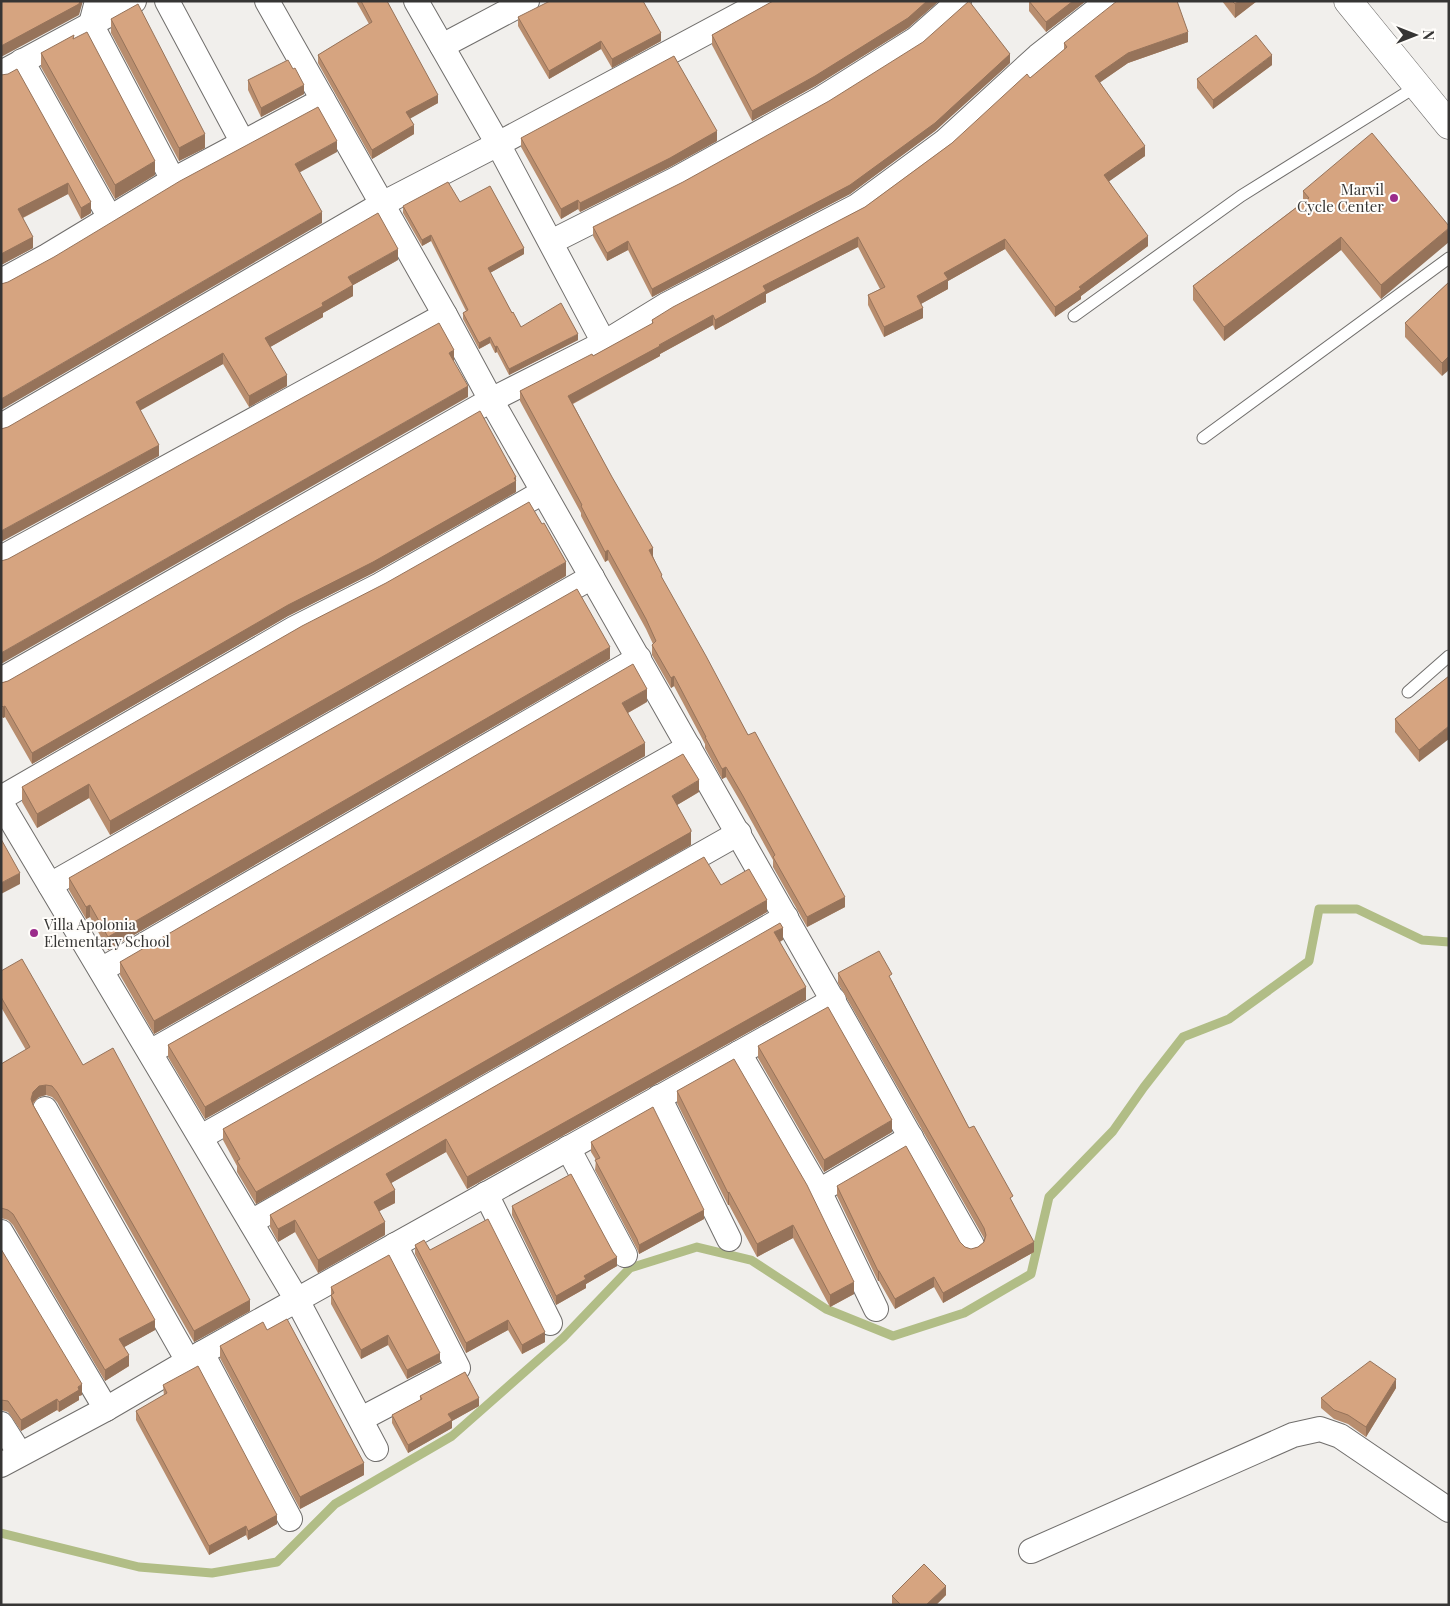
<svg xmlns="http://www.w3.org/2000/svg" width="1450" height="1606" font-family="'Playfair Display',serif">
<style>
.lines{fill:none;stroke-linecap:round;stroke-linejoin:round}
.stream{stroke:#b1bd86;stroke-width:9}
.lane-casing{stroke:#706e6c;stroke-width:13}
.street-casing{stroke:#706e6c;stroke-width:26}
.primary-casing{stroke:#706e6c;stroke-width:29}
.lane{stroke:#fff;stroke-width:11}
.street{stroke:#fff;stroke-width:24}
.primary{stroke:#fff;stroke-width:28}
.wall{fill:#b88d6e}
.shaded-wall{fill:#96735a}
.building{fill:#d6a480;stroke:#96735a}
.poi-dot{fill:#9b2c8b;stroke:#fffdfa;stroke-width:2}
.labels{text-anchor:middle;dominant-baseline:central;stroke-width:4;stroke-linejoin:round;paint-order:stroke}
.poi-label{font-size:15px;fill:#363534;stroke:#fffdfa;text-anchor:end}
</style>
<rect width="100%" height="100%" fill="#f1efec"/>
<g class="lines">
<path class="stream" d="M1,1533L139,1567L212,1573L277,1562L335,1504L452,1436L563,1338L630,1268L697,1247L751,1260L826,1309L893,1336L964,1313L1031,1274L1049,1197L1113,1131L1144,1087L1183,1037L1229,1019L1309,961L1319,909H1357L1422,940L1449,942"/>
<g class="lane-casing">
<g id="lane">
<path d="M1074,316L1241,196L1417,86"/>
<path d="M1203,438L1449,258"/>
<path d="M1408,692L1449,656"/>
</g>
</g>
<g class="street-casing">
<g id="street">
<path d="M97,1L91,24L173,180"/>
<path d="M167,1L243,143"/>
<path d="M267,1L445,315L491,400L972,1245"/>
<path d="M416,1L498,144L604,343"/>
<path d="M442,46L527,1"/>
<path d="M22,61L110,218"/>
<path d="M1,73L134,1"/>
<path d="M551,242L676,179L822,98L916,39L959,1"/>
<path d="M1,281L47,256L173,180L323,100"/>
<path d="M1,426L382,204L498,144L765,1"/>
<path d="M1,558L445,315"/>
<path d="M1,680L491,400L604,343L666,305L857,206L944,142L1038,56L1108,1"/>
<path d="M1,798L295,628L380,585L543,492"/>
<path d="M1,803L297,1300L376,1449"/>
<path d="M50,885L592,577"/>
<path d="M101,970L639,658"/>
<path d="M150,1052L689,747"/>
<path d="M739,1053L819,1191L876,1309"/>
<path d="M659,1097L729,1239"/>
<path d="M45,1109L188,1361"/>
<path d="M201,1137L739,833"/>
<path d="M568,1148L625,1255"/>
<path d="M819,1191L911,1137"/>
<path d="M486,1194L550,1323"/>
<path d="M251,1222L786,917"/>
<path d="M1,1232L106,1409"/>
<path d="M202,1353L290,1519"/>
<path d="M361,1419L458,1368L395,1245"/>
<path d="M1,1424L20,1454"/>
<path d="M1,1465L106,1409L202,1353L834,1000"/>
<path d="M1031,1551L1293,1435L1320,1429L1340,1436L1449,1510"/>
</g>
</g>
<g class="primary-casing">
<path id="primary" d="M1348,1L1449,125"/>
</g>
<use href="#lane" class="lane"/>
<use href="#street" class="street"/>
<use href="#primary" class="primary"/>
</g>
<g class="wall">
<path d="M356,1H387L438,103L410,118L414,134L372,159L318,63V55L369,24Z"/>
<path d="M773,1H939L908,28L815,86L752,121L712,45V35Z"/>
<path d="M1029,1H1086L1046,32L1029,11Z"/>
<path d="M1222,1H1257L1235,18Z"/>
<path d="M518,17L661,41L612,68L601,49L549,79L518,26Z"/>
<path d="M111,19L205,148L179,161L111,33Z"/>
<path d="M74,39L155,175L115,199L41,67V53Z"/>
<path d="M1188,42L1128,63L1100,82L1145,156L1109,181L1148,246L1081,296V299L1055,317L1005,249L948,281V289L921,304L923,318L884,337L868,305V295L880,289L858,247L766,294V302L715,330L713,325L660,354V356L573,404L653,556L662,579L748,735L845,907L807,927L773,867V860L743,806L726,777L722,779L705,748V744L674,686L671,688L652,655V645L653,644L646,629L608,560L605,562L581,516V513L520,401V391L593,356L652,324V320L865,207L952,143L1064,50V43Z"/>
<path d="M1010,63L935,131L850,194L652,297L628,250L607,261L593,236V227Z"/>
<path d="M1272,65L1213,109L1197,88V79Z"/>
<path d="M1,75L91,213L81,219L68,194L23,218L33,248L1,265Z"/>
<path d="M248,80L304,94L261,117L248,90Z"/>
<path d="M521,138L717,141L670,167L580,212L578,209L561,219L521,147Z"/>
<path d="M1303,191L1449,226L1381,299L1341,250L1224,341L1193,300V286L1303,202Z"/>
<path d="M460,202L524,254L490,273L512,313L521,327L578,340L509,375L497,352L495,353L490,343L479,349L463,319V313L466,311L431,241L422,246L403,213V206Z"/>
<path d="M398,260L353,285V296L323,313V317L270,347L287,386L249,407L223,364L140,410L159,456L8,427Z"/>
<path d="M1449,282L1442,376L1405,337V323Z"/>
<path d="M516,488V492L373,573L288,616L32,764L5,717L3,718L1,716V683L8,681Z"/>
<path d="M566,576L110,835L89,798L37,828L22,802V787Z"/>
<path d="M610,659L108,950L90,917L86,919L69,890V878Z"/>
<path d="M1449,676L1419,762L1395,732V719Z"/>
<path d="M647,702L628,713L645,756L154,1034L120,975V962Z"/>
<path d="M699,792L677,805L691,843V845L205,1119L168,1057V1045Z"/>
<path d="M721,885L767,912L256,1204L237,1172V1166L223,1140V1129Z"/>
<path d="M783,940L780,942L806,1000L467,1189L446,1152L391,1183L395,1203L379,1211L385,1235L318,1273L295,1232L278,1242L270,1227V1215Z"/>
<path d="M1,971L83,1065L250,1311L194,1342L57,1102L52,1097L46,1095L39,1097L33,1104L155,1330L124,1347L129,1366L105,1381L13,1225L8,1220L1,1218V1064L26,1050L1,1007Z"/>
<path d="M838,973L892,981L969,1128L1013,1203L1034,1252L943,1303L934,1287L895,1309L879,1281H878L837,1196V1186L960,1242L965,1247L971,1249L978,1247L984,1242V1238L838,983Z"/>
<path d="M758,1046L892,1132L824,1172L758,1058Z"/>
<path d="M677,1091L854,1294L830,1307L793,1238L757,1257L729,1205H728L677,1103Z"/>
<path d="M591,1142L704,1219L639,1254L637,1249L595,1170L596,1160L591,1152Z"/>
<path d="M512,1206L617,1266L586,1284V1288L556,1305L512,1215Z"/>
<path d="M415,1245L430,1250L545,1342L522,1354L508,1330L466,1353L415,1254Z"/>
<path d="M1,1249L82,1395L79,1396V1400L59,1412L57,1410L21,1431L8,1412L1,1410Z"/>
<path d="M331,1287L440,1362L407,1379L388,1345L361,1359L331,1304Z"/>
<path d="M267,1330L364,1475L300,1509L220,1358V1346Z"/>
<path d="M163,1385L277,1524L248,1540L246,1535L209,1555L136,1420V1411L164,1396Z"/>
<path d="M1396,1388L1366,1437L1348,1424L1334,1419L1321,1408V1398Z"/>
<path d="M420,1396L479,1406L452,1421V1428L408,1453L392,1423V1415L420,1400Z"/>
<path d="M946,1595L936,1605H892V1596Z"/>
</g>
<g class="shaded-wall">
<path d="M80,1H83L79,15L1,57V46Z"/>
<path d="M927,1H939L908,28L815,86L752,121V111Z"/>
<path d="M1073,1H1086L1046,32V22Z"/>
<path d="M1239,1H1257L1235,18V4Z"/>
<path d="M1188,32V42L1128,63L1095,86V76L1128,53Z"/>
<path d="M661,33V41L612,68V59Z"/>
<path d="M601,41V49L549,79V71Z"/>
<path d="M1010,54V63L935,131L850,194L652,297V289Z"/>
<path d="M1272,55V65L1213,109V100Z"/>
<path d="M304,85V94L261,117V108Z"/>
<path d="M438,95V103L406,121V112Z"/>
<path d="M414,125V134L372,159V150Z"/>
<path d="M717,131V141L670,167L580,212V203Z"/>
<path d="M205,134V148L179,161V148Z"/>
<path d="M337,141V152L295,175V164Z"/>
<path d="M1145,146V156L1104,185V175Z"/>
<path d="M155,161V175L115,199V185Z"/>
<path d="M68,183V194L18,220V209Z"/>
<path d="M578,200V209L561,219V209Z"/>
<path d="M91,202V213L81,219V208Z"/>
<path d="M322,212V223L1,410V399Z"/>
<path d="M1449,228V242L1381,299V285Z"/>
<path d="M431,235V241L422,246V240Z"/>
<path d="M1148,236V246L1081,296V299L1055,317V307L1079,287Z"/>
<path d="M33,237V248L1,265V254Z"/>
<path d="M858,237V247L766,294V302L715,330V320L763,286Z"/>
<path d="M1341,237V250L1224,341V327Z"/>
<path d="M1005,239V249L948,281V289L917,306V296L944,273Z"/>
<path d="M628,241V250L607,261V253Z"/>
<path d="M524,248V254L488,274V268Z"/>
<path d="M398,249V260L348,288V277Z"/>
<path d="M353,285V296L323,313V317L265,350V338L322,303Z"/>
<path d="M923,308V318L884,337V327Z"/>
<path d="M713,315V325L660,354V356L568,406V396Z"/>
<path d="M578,334V340L509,375V369Z"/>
<path d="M490,337V343L479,349V343Z"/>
<path d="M497,346V352L495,353V347Z"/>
<path d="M454,350V361L449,364V353Z"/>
<path d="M223,353V364L136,413V402Z"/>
<path d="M1449,356V370L1442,376V363Z"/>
<path d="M287,375V386L249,407V396Z"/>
<path d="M468,386V397L1,664V653Z"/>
<path d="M159,445V456L1,542V531Z"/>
<path d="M516,477V492L373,573L288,616L32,764V753L288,605Z"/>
<path d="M653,548V558L649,550Z"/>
<path d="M608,550V560L605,562V552Z"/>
<path d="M566,562V576L110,835V821Z"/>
<path d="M610,647V659L108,950V937Z"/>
<path d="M674,676V686L671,688V678Z"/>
<path d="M647,689V702L622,716V703Z"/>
<path d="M5,706V717L3,718V707Z"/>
<path d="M1449,726V739L1419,762V750Z"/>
<path d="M645,743V756L154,1034V1021Z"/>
<path d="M726,767V777L722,779V769Z"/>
<path d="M699,780V792L672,808V796Z"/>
<path d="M89,784V798L37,828V814Z"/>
<path d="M691,830V845L205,1119V1107Z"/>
<path d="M20,873V884L1,894V883Z"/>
<path d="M845,897V907L807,927V917Z"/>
<path d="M767,900V912L256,1204V1192Z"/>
<path d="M90,905V917L86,919V907Z"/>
<path d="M783,928V940L774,945V932Z"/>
<path d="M806,987V1000L467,1189V1177Z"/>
<path d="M46,1085V1095L39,1097L33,1102L31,1109V1099L33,1092L39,1086Z"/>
<path d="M892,1120V1132L824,1172V1160Z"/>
<path d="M446,1139V1152L386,1186V1174Z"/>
<path d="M395,1190V1203L374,1214V1202Z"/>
<path d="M729,1192V1205H728V1193Z"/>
<path d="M704,1210V1219L639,1254V1245Z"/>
<path d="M295,1220V1232L278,1242V1229Z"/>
<path d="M385,1222V1235L318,1273V1260Z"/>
<path d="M793,1225V1238L757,1257V1244Z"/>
<path d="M1034,1242V1252L943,1303V1293Z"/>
<path d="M617,1257V1266L586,1284V1288L556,1305V1296L584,1276Z"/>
<rect x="878" y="1271" width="1" height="10"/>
<path d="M934,1277V1287L895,1309V1299Z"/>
<path d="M854,1282V1294L830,1307V1295Z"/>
<path d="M250,1300V1311L194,1342V1331Z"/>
<path d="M155,1320V1330L119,1350V1339Z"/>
<path d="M508,1320V1330L466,1353V1343Z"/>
<path d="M545,1332V1342L522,1354V1345Z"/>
<path d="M388,1335V1345L361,1359V1350Z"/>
<path d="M440,1353V1362L407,1379V1370Z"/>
<path d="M129,1355V1366L105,1381V1370Z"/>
<path d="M1396,1379V1388L1366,1437V1427Z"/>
<path d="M82,1384V1395L79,1396V1400L59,1412V1402Z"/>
<path d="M479,1398V1406L452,1421V1428L408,1453V1445L448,1414Z"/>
<path d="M57,1399V1410L21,1431V1420Z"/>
<path d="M364,1463V1475L300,1509V1497Z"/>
<path d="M277,1515V1524L248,1540V1531Z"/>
<path d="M246,1526V1535L209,1555V1546Z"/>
<path d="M946,1586V1595L936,1605H926Z"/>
</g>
<g class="building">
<path d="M1,1H80L79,4L1,46Z"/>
<path d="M361,1H387L438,95L406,112L414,125L372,150L318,55L372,22Z"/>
<path d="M550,1H643L661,33L612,59L601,41L549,71L518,17Z"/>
<path d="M773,1H927L908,18L815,76L752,111L712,35Z"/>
<path d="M969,1L1010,54L935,123L850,185L652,289L628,241L607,253L593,227L683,182L829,101L923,42Z"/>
<path d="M1029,1H1073L1046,22Z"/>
<path d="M1117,1H1177L1188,32L1128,53L1095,76L1145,146L1104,175L1148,236L1079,287L1081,289L1055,307L1005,239L944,273L948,279L917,296L923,308L884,327L868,295L885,287L858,237L763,286L766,291L715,320L713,315L659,345L660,346L568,396L612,477L653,548L649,550L662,575L661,576L706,656L748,735L755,732L845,897L807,917L773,857L775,855L743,796L726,767L722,769L705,737H706L674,676L671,678L652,645L656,641L646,619L608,550L605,552L581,506L582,505L520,391L592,354L593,356L653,323L652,320L673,307L865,207L952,143L1027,74L1030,78L1067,47L1064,43Z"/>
<path d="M1232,1H1239L1235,4Z"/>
<path d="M138,4L205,134L179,148L111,19Z"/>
<path d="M87,32L155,161L115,185L41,53L74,35L73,39Z"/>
<path d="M1256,35L1272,55L1213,100L1197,79Z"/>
<path d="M674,56L717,131L670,158L580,203L578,200L561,209L521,138Z"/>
<path d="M288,60L293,69L295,68L304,85L261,108L248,80Z"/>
<path d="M17,69L91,202L81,208L68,183L18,209L33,237L1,254V75L8,74Z"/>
<path d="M318,107L337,141L295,164L322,212L1,399V284L8,282L54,257L180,181Z"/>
<path d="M1372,133L1449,226V228L1381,285L1341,237L1224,327L1193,286L1309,198L1303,191Z"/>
<path d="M448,182L460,202L490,186L524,248L488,268L512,313L513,312L521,327L561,303L578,334L509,369L497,346L495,347L490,337L479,343L463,313L468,310L431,235L422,240L403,206Z"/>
<path d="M378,213L398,249L348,277L353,285L322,303L323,306L265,338L287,375L249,396L223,353L136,402L159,445L1,531V429L8,427Z"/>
<path d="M1449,282V356L1442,363L1405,323Z"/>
<path d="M439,323L454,350L449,353L468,386L1,653V561L8,559Z"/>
<path d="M480,411L516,477L514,478L516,481L373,562L288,605L32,753L5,706L3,707L1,705V683L8,681Z"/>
<path d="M529,502L542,524L544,523L566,562L110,821L89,784L37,814L22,787L302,626L386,583Z"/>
<path d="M577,589L610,647L108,937L90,905L86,907L69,878Z"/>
<path d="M633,664L647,689L622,703L645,743L154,1021L120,962Z"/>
<path d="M1449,676V726L1419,750L1395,719Z"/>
<path d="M683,754L699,780L672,796L691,830V832L205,1107L168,1045Z"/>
<path d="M1,839L20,873L1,883Z"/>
<path d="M704,857L721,885L749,869L767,900L256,1192L237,1161L240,1159L223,1129Z"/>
<path d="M780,923L783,928L774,932L806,987L467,1177L446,1139L386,1174L395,1190L374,1202L385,1222L318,1260L295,1220L278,1229L270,1215Z"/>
<path d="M879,951L892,974L889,976L969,1128L974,1126L1013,1196L1010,1198L1034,1242L943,1293L934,1277L895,1299L879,1271H878L837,1186L906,1146L960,1242L965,1247L971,1249L978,1247L984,1242L986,1235L984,1228L838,973Z"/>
<path d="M22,959L83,1065L113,1048L250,1300L194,1331L57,1092L52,1086L46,1085L39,1086L33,1092L31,1099L33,1105L155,1320L119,1339L129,1355L105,1370L13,1214L8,1210L1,1208V1064L30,1047L1,997V971Z"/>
<path d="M828,1007L892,1120L824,1160L758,1046Z"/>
<path d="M734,1059L807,1185L854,1282L830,1295L793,1225L757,1244L729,1192L728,1193L677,1091Z"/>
<path d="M653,1107L704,1210L639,1245L637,1239L595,1160L600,1158L591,1142Z"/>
<path d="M571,1174L613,1252L617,1257L584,1276L586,1279L556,1296L512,1206Z"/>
<path d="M488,1219L545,1332L522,1345L508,1320L466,1343L415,1245L424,1240L430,1250Z"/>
<path d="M1,1249L82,1384L78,1387L79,1390L59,1402L57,1399L21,1420L8,1401L1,1400Z"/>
<path d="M389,1255L440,1353L407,1370L388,1335L361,1350L331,1295L334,1293L331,1287Z"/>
<path d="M287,1319L364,1463L300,1497L220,1346L263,1322L267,1330Z"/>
<path d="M1370,1361L1396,1379L1366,1427L1348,1415L1334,1410L1321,1398Z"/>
<path d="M198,1366L277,1515L248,1531L246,1526L209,1546L136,1411L167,1393L163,1385Z"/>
<path d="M465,1372L479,1398L448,1414L452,1420L408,1445L392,1415L422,1399L420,1396Z"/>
<path d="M924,1564L946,1586L926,1605H901L892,1596Z"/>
</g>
<g class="poi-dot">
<circle cx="1394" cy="198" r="5"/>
<circle cx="34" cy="933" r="5"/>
</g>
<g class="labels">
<g class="poi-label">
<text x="1384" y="189">Marvil<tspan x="1384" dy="17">Cycle Center</tspan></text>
<text x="44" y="924" text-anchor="start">Villa Apolonia<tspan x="44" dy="17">Elementary School</tspan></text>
</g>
</g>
<rect width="1450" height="1606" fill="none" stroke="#363534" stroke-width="5"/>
<g transform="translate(1415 35) rotate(90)" stroke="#fffdfa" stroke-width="4" paint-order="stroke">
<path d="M0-4L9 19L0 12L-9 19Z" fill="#363534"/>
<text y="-8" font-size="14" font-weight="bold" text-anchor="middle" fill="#363534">N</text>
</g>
</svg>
